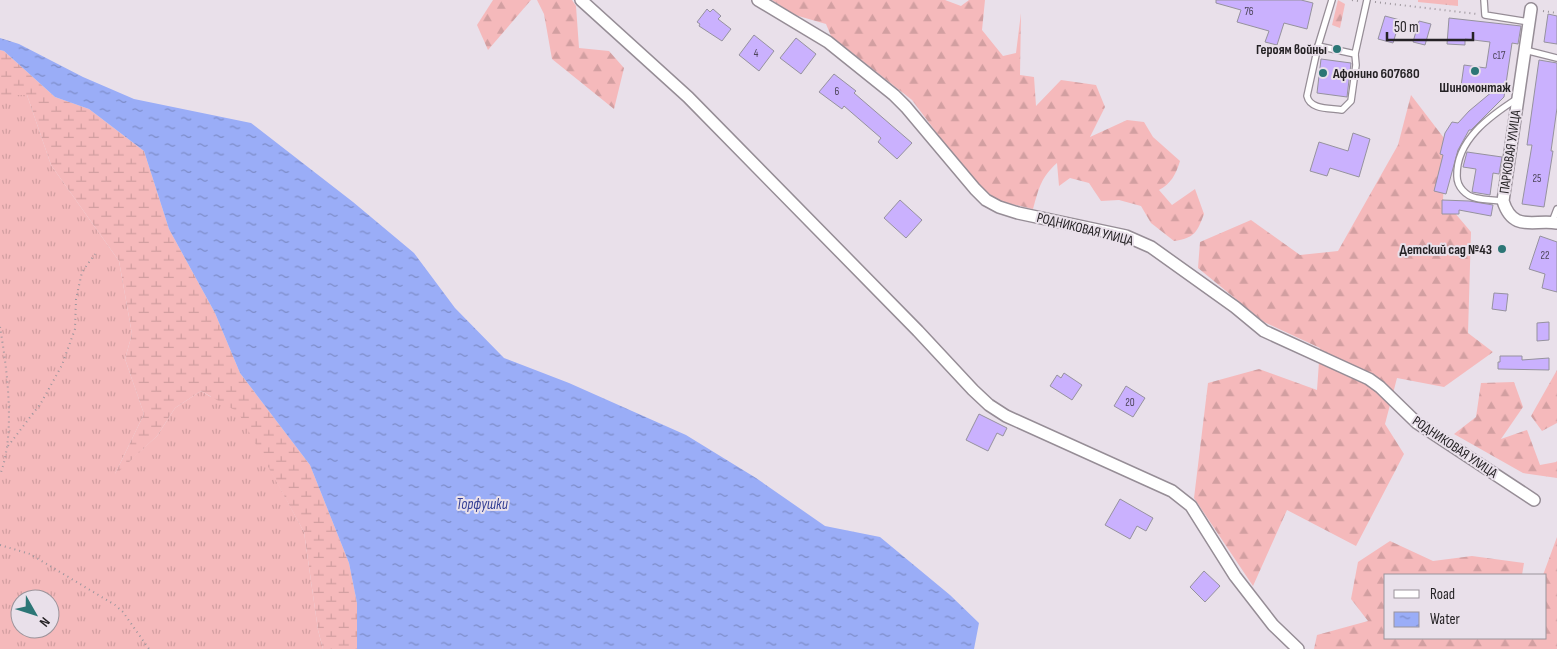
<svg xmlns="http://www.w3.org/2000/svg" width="1557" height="649" font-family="'Sofia Sans Condensed',sans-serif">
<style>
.grass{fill:url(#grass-tufts);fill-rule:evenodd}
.forest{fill:url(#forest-firs)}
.wetland{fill:url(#wetland-marsh)}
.water{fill:url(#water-ripples)}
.building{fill:#cab1fe;stroke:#96929e}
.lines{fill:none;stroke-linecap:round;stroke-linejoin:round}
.lane-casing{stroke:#968d96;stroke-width:8}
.street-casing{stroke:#968d96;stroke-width:14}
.path{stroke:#9d969d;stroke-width:2;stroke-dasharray:1 4;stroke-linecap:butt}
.lane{stroke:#fff;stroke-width:5.5}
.street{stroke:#fff;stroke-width:11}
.poi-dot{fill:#2c7676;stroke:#e9e0ea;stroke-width:2}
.labels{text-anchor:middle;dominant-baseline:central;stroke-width:4;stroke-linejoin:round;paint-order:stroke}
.number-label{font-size:11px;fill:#4e465b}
.poi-label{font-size:14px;font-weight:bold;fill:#252225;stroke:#e9e0ea;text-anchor:end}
.street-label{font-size:14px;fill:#252225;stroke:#e9e0ea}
.water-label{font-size:15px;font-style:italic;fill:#343f94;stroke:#e9e0ea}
</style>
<defs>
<pattern id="grass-tufts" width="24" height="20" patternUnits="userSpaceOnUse" patternTransform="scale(1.25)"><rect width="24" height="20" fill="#f5b9bb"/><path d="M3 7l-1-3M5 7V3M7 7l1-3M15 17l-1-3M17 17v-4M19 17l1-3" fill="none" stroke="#d29fa1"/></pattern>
<pattern id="forest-firs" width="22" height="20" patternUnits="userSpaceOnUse" patternTransform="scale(1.25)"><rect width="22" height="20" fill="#f5b9bb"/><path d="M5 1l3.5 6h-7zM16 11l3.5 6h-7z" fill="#d29fa1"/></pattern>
<pattern id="wetland-marsh" width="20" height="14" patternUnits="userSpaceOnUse" patternTransform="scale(1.25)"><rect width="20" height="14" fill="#f5b9bb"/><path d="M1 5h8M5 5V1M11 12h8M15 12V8" fill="none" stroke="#d29fa1"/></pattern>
<pattern id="water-ripples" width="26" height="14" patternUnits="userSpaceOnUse" patternTransform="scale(1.25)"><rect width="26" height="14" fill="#9aadf7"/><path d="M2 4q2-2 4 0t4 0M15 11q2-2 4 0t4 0" fill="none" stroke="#7d8cc8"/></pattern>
</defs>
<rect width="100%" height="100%" fill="#e9e0ea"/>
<g class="grass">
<path d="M1418,0H1458V6L1418,2Z"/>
<path d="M0,95H27L51,165L119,261L132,334L125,359L144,414L115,474L157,436L175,408L201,391L211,397L190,321L304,532L318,630L323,649H0ZM20,599H50V629H20Z"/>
</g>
<g class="forest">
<path d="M493,0H531L488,50L477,25Z"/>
<path d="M537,0H572L576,6L579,48L609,51L624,68L614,109L552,59L544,14Z"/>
<path d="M772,0H945L961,6L969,0H985L982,30L1003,56L1016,53L1021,13L1020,75L1034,77L1036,106L1061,80L1096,85L1105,107L1090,137L1127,120L1144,122L1153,137L1180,161C1176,174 1171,184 1159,190L1172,205L1195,189L1204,214C1197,232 1195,238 1174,241L1151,223L1141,206L1119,200L1101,201L1089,183L1070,178L1059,186L1057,163C1041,177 1039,188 1033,209L998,201L969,176L912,100L831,36L826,24L795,15Z"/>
<path d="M1338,0L1345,4L1340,28L1332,25Z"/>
<path d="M1411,95L1447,142L1443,199L1471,232L1468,333L1493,352L1444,387L1397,378L1385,424L1404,454L1356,546L1287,510L1253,586L1194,498L1208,383L1259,369L1317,390L1320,348L1264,322L1198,268L1200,242L1251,220L1300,255L1338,251L1398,145Z"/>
<path d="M1557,370V423L1542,431L1531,416Z"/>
<path d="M1514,382L1523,407L1501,439L1527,430L1540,465L1556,462L1557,461V478L1523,473L1454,434L1476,417L1481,383Z"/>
<path d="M1557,537V649H1314L1317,635L1368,621L1351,599L1358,562L1390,541L1433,561L1472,556L1524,563L1522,575H1386V638H1546V575H1543Z"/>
</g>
<path class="wetland" d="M0,50L4,51L55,97L89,109L144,151L169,229L215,313L240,373L310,465L349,563L357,603V649H323L318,630L304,532L238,412L201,391L175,408L157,436L114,476L144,414L125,359L132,334L119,261L51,165L27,95H0Z"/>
<path class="water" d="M0,38L19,44L83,77L134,99L251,123L353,202L414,253L455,308L504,358L569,383L686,435L756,478L825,526L880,537L950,595L979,623L974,649H357V603L349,563L310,465L240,373L215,313L169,229L144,151L89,109L55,97L4,51L0,50Z"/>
<g class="building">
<path d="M1216,0H1301L1313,3L1307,29L1284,23L1277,45L1265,42L1269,31L1237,22L1241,10L1216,3Z"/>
<path d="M707,9L710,12L713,9L721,16L718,19L731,29L722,41L699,26L700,24L697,22Z"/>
<path d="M1548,14L1557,16V44L1544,42Z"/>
<path d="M1385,16L1400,20L1393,43L1378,39Z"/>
<path d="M1449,18L1521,26L1518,44L1512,43L1504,97L1471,130H1469L1458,150L1446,194L1434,191L1443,155L1440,154L1445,133L1452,122L1458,123L1469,111L1493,91L1461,86L1464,65L1486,68L1490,42L1465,39V45L1447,44Z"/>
<path d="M1419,21L1431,24L1425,45L1413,42Z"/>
<path d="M754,35L774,51L759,71L739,55Z"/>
<path d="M796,38L816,54L801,74L780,58Z"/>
<path d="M1321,59L1351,63L1347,97L1317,93Z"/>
<path d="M1539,60L1557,63V108L1551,151H1553L1544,207L1522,204L1532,145H1527Z"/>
<path d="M834,74L856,91L854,93L912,143L897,159L878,142L881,138L844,106L842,109L819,92Z"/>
<path d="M1353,133L1370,139L1359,177L1330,168L1327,176L1310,171L1319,142L1348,151Z"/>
<path d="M1467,152L1502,157L1499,174L1493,173L1490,195L1472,192L1476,169L1463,167Z"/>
<path d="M900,200L922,220L906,238L884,218Z"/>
<path d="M1442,200L1469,201L1493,205L1491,216L1459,210V214H1442Z"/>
<path d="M1540,236L1557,242V292L1542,288L1545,274L1529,269Z"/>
<path d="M1494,293L1508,294L1506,311L1492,309Z"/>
<path d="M1549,322V340L1537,341V323Z"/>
<path d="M1500,356H1522V360L1549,358V370L1498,369V362H1500Z"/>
<path d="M1064,373L1082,385L1072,400L1050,386L1057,375L1061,378Z"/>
<path d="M1126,386L1145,398L1133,417L1114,406Z"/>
<path d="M979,414L1007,428L1003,436L997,433L988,451L966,440Z"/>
<path d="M1120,499L1153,518L1146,531L1137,526L1130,539L1105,525Z"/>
<path d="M1204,571L1220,586L1205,602L1190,587Z"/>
</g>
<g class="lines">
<g class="lane-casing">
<g id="lane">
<path d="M1332,0L1318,46L1355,54L1367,0"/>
<path d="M1484,0L1485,15L1529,22"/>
<path d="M1318,46L1307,96C1310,110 1330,108 1342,110L1351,101L1356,65L1355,54"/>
<path d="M1525,50L1557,58"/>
<path d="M1503,201C1494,200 1484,200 1476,198C1466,196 1457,187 1457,176C1456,140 1490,116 1518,98"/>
<path d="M1552,222L1557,209"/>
</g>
</g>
<g class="street-casing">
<g id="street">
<path d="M581,0L688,97L918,331L973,390L989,405L1006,416L1172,491L1191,506L1235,576L1273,625L1298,649"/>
<path d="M758,0L828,42L894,95L906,107L975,189L986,200L999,207L1018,213L1126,236L1151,247L1235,307L1264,331L1369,379L1380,387L1417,423L1534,500"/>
<path d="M1531,9L1503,201C1513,233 1534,219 1557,223"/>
</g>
</g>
<g class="path">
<path d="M1352,0L1358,1"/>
<path d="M1375,2L1477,14"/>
<path d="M1543,11L1557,13"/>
<path d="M0,327C7,369 16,434 0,475"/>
<path d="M8,446L41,403L62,365L75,329L76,299L82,272L95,254"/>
<path d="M0,545L30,554L115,605L123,612L149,649"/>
</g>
<use href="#lane" class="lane"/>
<use href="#street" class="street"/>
</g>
<g class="poi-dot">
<circle cx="1337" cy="49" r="5"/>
<circle cx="1475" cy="71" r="5"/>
<circle cx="1323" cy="73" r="5"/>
<circle cx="1502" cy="249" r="5"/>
</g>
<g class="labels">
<g class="number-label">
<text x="1249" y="11">76</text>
<text x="756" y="53">4</text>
<text x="1499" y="55">с17</text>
<text x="837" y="91">6</text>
<text x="1537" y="178">25</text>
<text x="1545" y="255">22</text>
<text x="1130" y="402">20</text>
</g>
<g class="poi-label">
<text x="1327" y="49">Героям войны</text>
<text x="1333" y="73" text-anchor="start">Афонино 607680</text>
<text x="1475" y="87" text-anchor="middle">Шиномонтаж</text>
<text x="1492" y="249">Детский сад №43</text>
</g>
<g class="street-label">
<text transform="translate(1510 152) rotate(-82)">ПАРКОВАЯ УЛИЦА</text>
<text transform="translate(1085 229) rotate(14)">РОДНИКОВАЯ УЛИЦА</text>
<text transform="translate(1455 447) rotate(34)">РОДНИКОВАЯ УЛИЦА</text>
</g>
<g class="water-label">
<text x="482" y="504">Торфушки</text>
</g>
</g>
<rect x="1384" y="574" width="162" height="65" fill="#e9e0ea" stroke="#9b949b"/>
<rect x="1394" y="590" width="25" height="8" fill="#ffffff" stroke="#9b949b"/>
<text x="1430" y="599" font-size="15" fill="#252225">Road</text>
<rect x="1394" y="612" width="25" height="15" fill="url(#water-ripples)" stroke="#9b949b"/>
<text x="1430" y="624" font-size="15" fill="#252225">Water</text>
<g transform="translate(35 614) rotate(129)"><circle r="24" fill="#e9e0ea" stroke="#9b949b"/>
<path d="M0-4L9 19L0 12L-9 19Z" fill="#2c7676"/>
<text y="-8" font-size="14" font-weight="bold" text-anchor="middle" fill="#252225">N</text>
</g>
<path d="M1387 32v8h86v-8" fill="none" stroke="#252225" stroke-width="2.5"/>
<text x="1394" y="32" font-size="15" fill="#252225" stroke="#e9e0ea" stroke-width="4" paint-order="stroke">50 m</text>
</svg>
